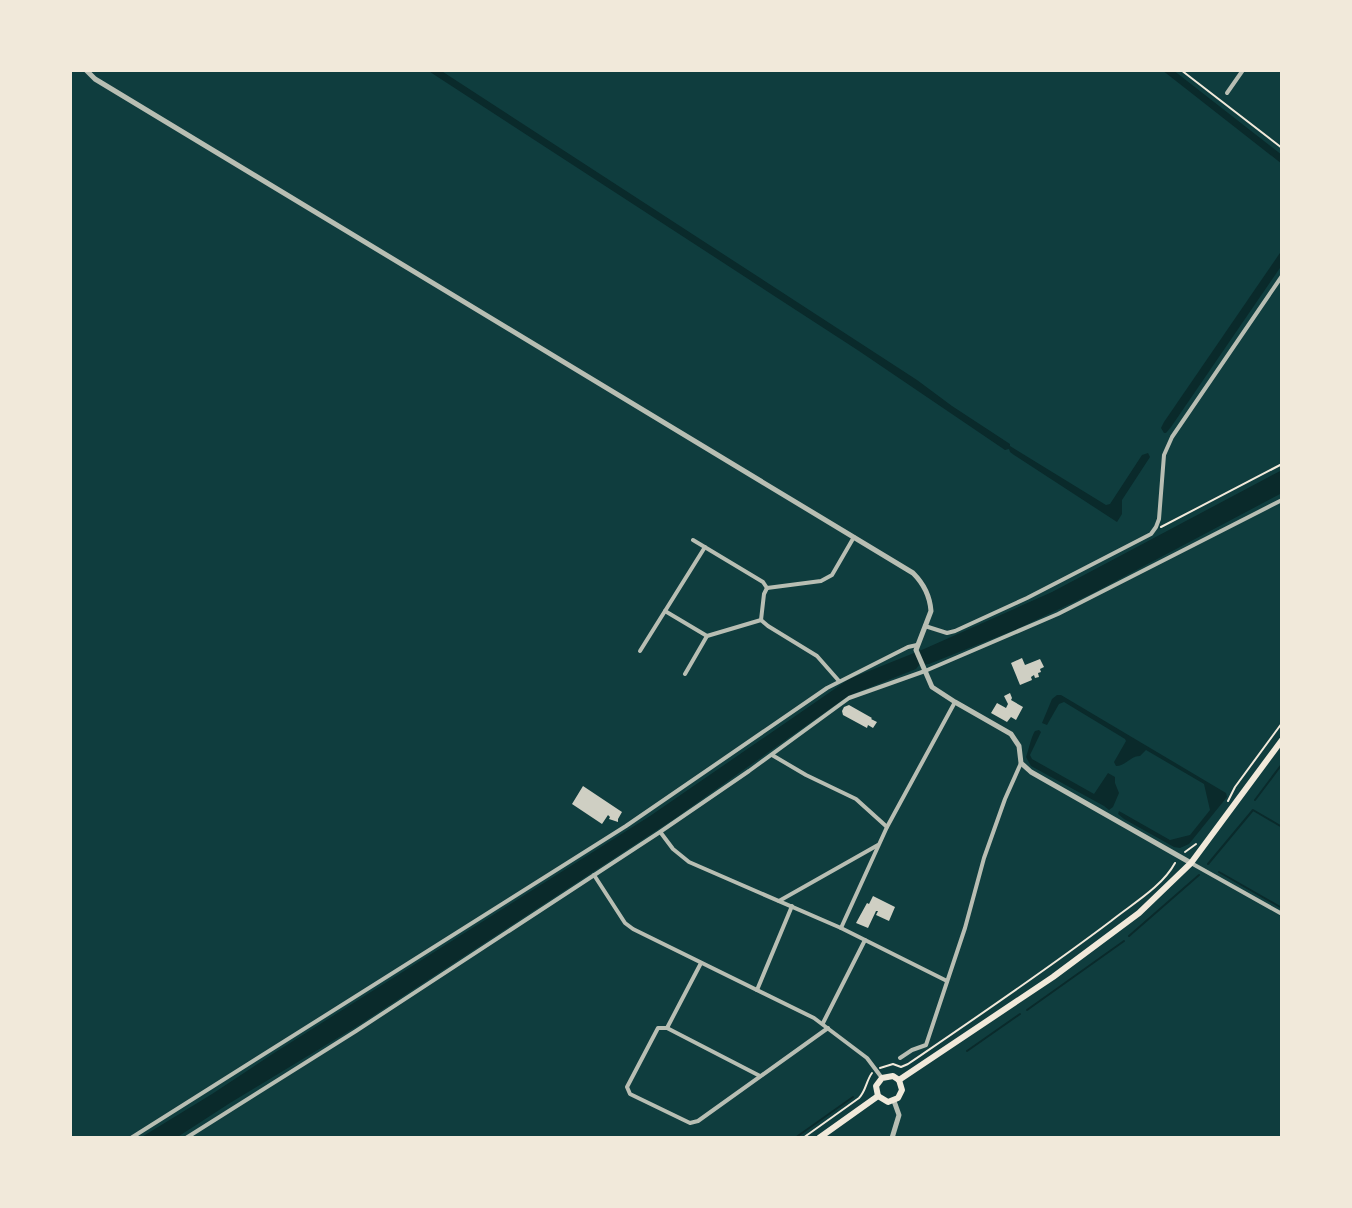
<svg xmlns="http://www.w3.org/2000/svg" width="1352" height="1208" font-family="'Noto Sans',sans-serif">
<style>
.water{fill:#0a2a2b}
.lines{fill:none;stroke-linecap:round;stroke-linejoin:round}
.stream{stroke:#0a2a2b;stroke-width:2}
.building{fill:#cfcfc3}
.path{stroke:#f1e9da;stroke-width:2}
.minor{stroke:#b8beb3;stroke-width:4}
.tertiary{stroke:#b8beb3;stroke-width:5}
.secondary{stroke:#f1e9da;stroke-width:6}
</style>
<rect width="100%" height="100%" fill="#0f3d3e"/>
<g class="water">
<path d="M427,70H440L917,380L952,406L1010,444V446L1106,505L1110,504L1142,455L1148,453L1150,457L1122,500V514L1117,522L1014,455L1010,452L1009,449L1005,450L859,351Z"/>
<path d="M1162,70H1173L1282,155V164Z"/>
<path d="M1282,250V265L1171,427L1166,433H1164L1161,428L1164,422Z"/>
<path d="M1282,470V493L1093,593L1017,629L929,664L919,665L916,669L848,696L674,819L359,1025L230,1103L176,1138H140L212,1094L274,1053L650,816L849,679L924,649L1052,592Z"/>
<path d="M1057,695H1061L1226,793L1227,797L1189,844L1180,848L1174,847L1124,819L1118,814L1119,811L1170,840L1190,835L1210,810L1204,784L1146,750L1140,756C1130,756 1126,766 1116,766L1114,762L1126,741L1125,739L1064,702L1059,704L1047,725L1042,723L1052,699Z"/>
<path d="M1039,730L1041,732L1030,755L1032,759L1094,794L1108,773L1115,777V783L1119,793L1113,807L1109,810L1104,806L1031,766L1026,757C1029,749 1031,737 1035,731Z"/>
</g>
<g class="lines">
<g class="stream">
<path d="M1255,800L1282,764"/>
<path d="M1208,864L1253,810L1282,827"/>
<path d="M1219,872L1282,908"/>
<path d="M1129,936L1199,875"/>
<path d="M1027,1010L1124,941"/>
<path d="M967,1051L1020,1014"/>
<path d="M795,1138L853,1097"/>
</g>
</g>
<g class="building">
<path d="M1022,658L1025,665L1040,659L1044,667L1040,669L1041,672L1038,673L1039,677L1035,678L1034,675L1031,677L1032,680L1020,685L1011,663Z"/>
<path d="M1010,693L1012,698L1011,700L1023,707L1016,720L1011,717L1007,722L991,713L997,703L1006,708L1008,704L1004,696Z"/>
<path d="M849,705L872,718L871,719L877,722L873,728L868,725L867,728L843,715L842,711L844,707Z"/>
<path d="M583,786L622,812L618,819V822L609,819L610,817L608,815L602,824L572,804Z"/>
<path d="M873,896L895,907L889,921L876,915L878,911H876L868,928L856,923L867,903L869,904Z"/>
</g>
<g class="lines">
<g class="path">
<path d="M1181,70L1282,148"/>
<path d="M1161,527L1282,464"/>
<path d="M1228,801L1235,787L1282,723"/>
<path d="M1185,852L1196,844"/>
<path d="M880,1068L893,1064L901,1067L908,1064C977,1017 1045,971 1111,921C1132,904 1162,887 1175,863"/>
<path d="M803,1138L859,1098C866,1091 866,1081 872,1073"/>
</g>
<g class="minor">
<path d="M1227,93L1243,70"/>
<path d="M693,540L763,582L767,588"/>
<path d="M767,588L821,581L832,575L854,537"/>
<path d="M665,611L707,636"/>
<path d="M761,620L768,626L817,656L839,681"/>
<path d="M925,626L947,633L955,631L1027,598L1151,534L1156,527L1159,519L1164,455L1172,437L1282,276"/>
<path d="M640,651L705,547"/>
<path d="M685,674L707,636L761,620L764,594L767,588"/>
<path d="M772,755L806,775L856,799L887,827"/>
<path d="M661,833L673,849L689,862L841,928L947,981"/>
<path d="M1191,863L1282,914"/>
<path d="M594,875L625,923L633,929L814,1018L867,1058L882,1078"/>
<path d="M779,901L878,845"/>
<path d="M841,928L887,827L955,702"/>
<path d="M701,963L667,1028H658L627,1087L630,1094L690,1123L698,1121L828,1028"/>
<path d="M757,990L792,906"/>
<path d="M823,1023L865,940"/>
<path d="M667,1028L760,1076"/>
<path d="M900,1058L912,1050L926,1045L965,928L984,858L1005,799L1021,763"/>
<path d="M131,1138L626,826L827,688L908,647L917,645"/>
<path d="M186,1138L356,1031L660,832L749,771L849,698L925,671L1058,614L1282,500"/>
</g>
<g class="tertiary">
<path d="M86,70L95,79L913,573C923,583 930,597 931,611L916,650L932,687L955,702L1011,734L1019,746L1021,763L1031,772L1191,863"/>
<path d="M892,1138L899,1115L894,1101"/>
</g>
<g class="secondary">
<path d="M899,1080L1053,977L1139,913L1191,863L1282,740"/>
<path d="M878,1096L888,1102L898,1098L902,1090L899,1080"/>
<path d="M878,1096L876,1086L882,1078L893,1076L899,1080"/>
<path d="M819,1138L878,1096"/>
</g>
</g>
<rect width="1352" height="1208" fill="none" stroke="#f1e9da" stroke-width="144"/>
</svg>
